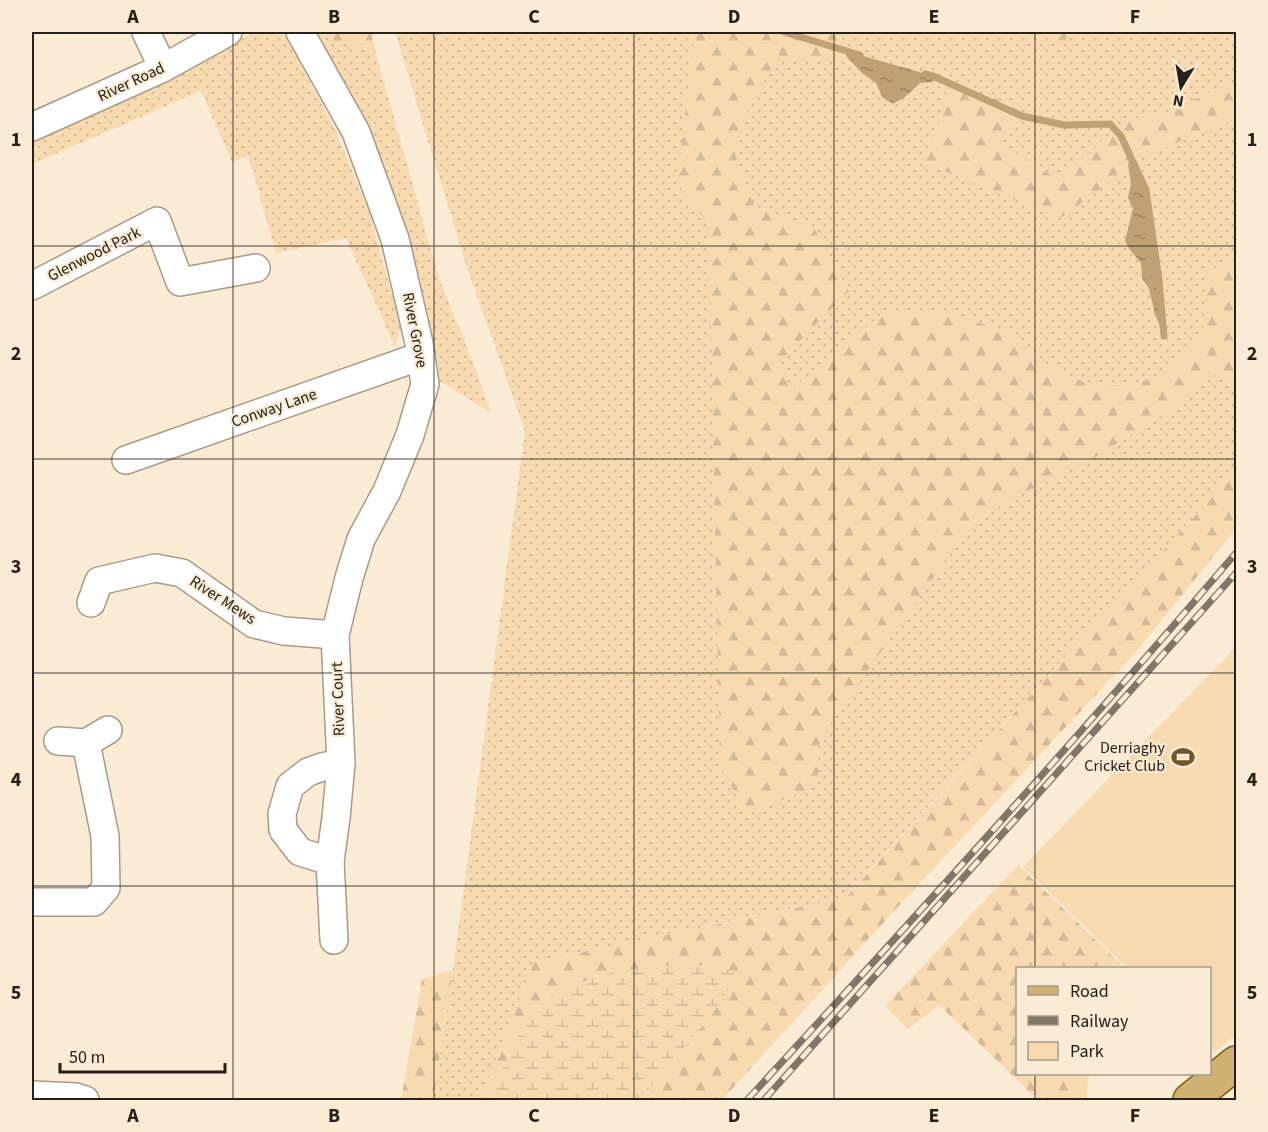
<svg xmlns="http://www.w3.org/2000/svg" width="1268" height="1132" font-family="'Source Sans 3',sans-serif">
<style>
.grass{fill:url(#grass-dots)}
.forest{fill:url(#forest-firs)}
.wetland{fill:url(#wetland-marsh)}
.green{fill:#f7dab0}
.water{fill:url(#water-ripples)}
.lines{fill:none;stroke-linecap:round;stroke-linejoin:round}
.stream{stroke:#bfa174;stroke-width:7}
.minor-casing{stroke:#a89b86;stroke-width:30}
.major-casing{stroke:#805c17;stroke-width:36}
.minor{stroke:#fff;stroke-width:27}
.major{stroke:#d0b174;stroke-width:33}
.rail-casing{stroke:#807769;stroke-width:7}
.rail{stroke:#faebd5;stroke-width:4.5;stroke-dasharray:14;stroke-linecap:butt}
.grid{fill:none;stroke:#252018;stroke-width:1.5;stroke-opacity:0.55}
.labels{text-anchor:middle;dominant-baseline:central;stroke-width:4.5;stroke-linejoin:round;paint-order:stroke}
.street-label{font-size:16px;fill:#252018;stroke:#faebd5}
.poi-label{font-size:16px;fill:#252018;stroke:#faebd5;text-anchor:end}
.neatline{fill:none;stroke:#252018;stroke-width:2}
.grid-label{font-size:20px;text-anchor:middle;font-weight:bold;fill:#252018}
</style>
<defs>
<pattern id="grass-dots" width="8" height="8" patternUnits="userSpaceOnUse" patternTransform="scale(1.5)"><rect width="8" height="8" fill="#f7dab0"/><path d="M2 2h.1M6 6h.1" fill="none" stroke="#d4bb97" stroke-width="1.8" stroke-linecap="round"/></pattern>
<pattern id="forest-firs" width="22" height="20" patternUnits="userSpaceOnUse" patternTransform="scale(1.5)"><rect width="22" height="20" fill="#f7dab0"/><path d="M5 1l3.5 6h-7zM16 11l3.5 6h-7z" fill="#d4bb97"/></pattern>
<pattern id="wetland-marsh" width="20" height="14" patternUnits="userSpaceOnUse" patternTransform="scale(1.5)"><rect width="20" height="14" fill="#f7dab0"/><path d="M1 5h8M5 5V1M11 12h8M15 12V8" fill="none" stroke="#d4bb97"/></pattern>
<pattern id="water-ripples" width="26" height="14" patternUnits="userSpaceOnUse" patternTransform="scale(1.5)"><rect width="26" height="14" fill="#bfa174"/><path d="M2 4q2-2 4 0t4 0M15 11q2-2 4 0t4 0" fill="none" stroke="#9b835e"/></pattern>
</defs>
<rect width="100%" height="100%" fill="#faebd5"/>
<g class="grass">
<path d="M259,32H277L286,37L336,131L368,210L401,326L395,347L346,238L276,253L248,156L232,162L201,91L32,164V139L234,43L250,34Z"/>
<path d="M318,32H330L333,41L360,47L374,46L439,279L470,354L491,413L438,380V361L401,222L377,156L321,41Z"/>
<path d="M395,32H1236V471L844,898L534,962L480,1100H433L453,970L525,431L466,265Z"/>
</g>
<g class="forest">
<path d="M330,32H371L374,46L360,47L333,41Z"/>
<path d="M680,32H826L843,37L840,62L778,57L745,115L736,161L755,208L814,228L849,291L779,362L791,390L882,314H951L1013,333L1043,363L1092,386L1124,385L1164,376L1202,339L1207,271L1236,259V383L1209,373L1175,408L1095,457L1000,505L960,540L820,738L817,786L747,814L720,766L709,225L677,183L694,40Z"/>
<path d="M1046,32H1075L1063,41Z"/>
<path d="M1236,81V119L1142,157L1061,218L924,163L941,117L948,89L1024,104L1000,143L1059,180L1125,120L1162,114Z"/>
<path d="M1236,471V529L1134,654L895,910L722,1100H640L703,1025L653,966L601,975L550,995L499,1077L493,1100H480L534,962L845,898Z"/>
<path d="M1018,865L1125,968H1018V1074H1089L1086,1100H1038L939,1005L908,1029L885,1006Z"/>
<path d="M453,970L433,1100H401L422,979Z"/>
</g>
<path class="wetland" d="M711,965L739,974L703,1025L640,1100H493L499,1077L520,1032L550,995L601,975L653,966Z"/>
<path class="green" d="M1236,647V1035L1215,1052L1210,1047V968H1128L1023,867Z"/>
<g class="water">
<path d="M846,51L933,76L932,82L920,83L905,97L893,104L882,97L876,83L862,73L846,56Z"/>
<path d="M1131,158L1146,190L1159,280L1164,336L1155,314L1149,289L1142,278L1141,263L1130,250L1125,241L1133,208L1128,198L1131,183L1128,165Z"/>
</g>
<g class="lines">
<g class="stream">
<path d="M784,32L860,55"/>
<path d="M925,74L933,76L1022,116L1064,125L1110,124L1121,136L1146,190L1159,280L1164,336"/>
</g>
<g class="minor-casing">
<g id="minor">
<path d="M146,32L163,68"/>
<path d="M300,32L356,132L395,239L419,343L425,384L410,435L387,491L361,539L349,578L335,635L341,763L336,818L330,861L334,940"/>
<path d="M32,127L163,68L228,32"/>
<path d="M32,286L157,221L180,282L256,268"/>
<path d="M126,460L421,356"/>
<path d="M91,603L99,581L155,568L182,573L254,624L284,631L335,635"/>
<path d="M58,741L86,743L108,730"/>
<path d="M330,861L300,852L283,830L282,814L290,786L308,772L322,767L341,763"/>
<path d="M32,902H94L106,888L105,836L86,743"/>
<path d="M32,1095L76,1097L85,1100"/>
</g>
</g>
<g class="major-casing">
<path id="major" d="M1190,1100L1236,1063"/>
</g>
<use href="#minor" class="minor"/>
<use href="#major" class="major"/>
<g class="rail-casing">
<g id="rail">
<path d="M747,1100C913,920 1077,739 1236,553"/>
<path d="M764,1100L1236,573"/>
</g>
</g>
<use href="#rail" class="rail"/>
</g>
<path class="grid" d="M233,32V1100M434,32V1100M634,32V1100M834,32V1100M1035,32V968M32,246H1236M32,459H1236M32,673H1236M32,886H1236M1035,1074V1100"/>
<defs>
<g id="stadium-bare" transform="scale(1.8)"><path d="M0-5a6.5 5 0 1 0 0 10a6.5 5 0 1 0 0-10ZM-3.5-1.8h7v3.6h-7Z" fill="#725629" stroke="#faebd5" stroke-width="2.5" paint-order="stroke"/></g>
</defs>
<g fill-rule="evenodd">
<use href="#stadium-bare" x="1183" y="757"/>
</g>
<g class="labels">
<g class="street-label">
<text transform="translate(131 82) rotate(-25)">River Road</text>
<text transform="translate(94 254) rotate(-27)">Glenwood Park</text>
<text transform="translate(415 330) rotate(79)">River Grove</text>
<text transform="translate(274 408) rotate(-19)">Conway Lane</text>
<text transform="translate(223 600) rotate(33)">River Mews</text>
<text transform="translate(338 699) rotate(-92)">River Court</text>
</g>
<g class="poi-label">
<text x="1165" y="748">Derriaghy<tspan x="1165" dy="18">Cricket Club</tspan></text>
</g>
</g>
<rect width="1268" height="1132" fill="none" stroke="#faebd5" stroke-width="66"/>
<rect x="1016" y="967" width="195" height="108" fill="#faebd5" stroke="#a59a89" stroke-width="1.5"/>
<rect x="1028" y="986" width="30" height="9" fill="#d0b174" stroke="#a59a89" stroke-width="1.5"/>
<text x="1070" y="997" font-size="18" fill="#252018">Road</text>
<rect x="1028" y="1016" width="30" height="9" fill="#807769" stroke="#a59a89" stroke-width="1.5"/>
<text x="1070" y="1027" font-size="18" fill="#252018">Railway</text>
<rect x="1028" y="1042" width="30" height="18" fill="#f7dab0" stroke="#a59a89" stroke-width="1.5"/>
<text x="1070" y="1057" font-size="18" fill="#252018">Park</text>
<g transform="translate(1181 87) rotate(191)" stroke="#faebd5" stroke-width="4.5" paint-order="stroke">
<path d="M0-4.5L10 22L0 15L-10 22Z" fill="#252018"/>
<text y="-9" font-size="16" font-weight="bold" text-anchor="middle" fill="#252018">N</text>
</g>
<path d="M60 1063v9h165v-9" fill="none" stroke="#252018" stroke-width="3"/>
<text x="69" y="1063" font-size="18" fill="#252018" stroke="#faebd5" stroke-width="4.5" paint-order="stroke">50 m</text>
<rect x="33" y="33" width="1202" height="1066" class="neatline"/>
<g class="grid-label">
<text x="133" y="23">A</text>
<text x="334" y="23">B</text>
<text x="534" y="23">C</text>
<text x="734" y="23">D</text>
<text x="934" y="23">E</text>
<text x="1135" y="23">F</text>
<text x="16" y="146">1</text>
<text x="1252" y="146">1</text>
<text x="16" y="360">2</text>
<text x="1252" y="360">2</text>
<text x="16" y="573">3</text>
<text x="1252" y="573">3</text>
<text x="16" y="786">4</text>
<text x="1252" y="786">4</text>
<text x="16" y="999">5</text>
<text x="1252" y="999">5</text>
<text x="133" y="1122">A</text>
<text x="334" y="1122">B</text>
<text x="534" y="1122">C</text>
<text x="734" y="1122">D</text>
<text x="934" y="1122">E</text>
<text x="1135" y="1122">F</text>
</g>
</svg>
